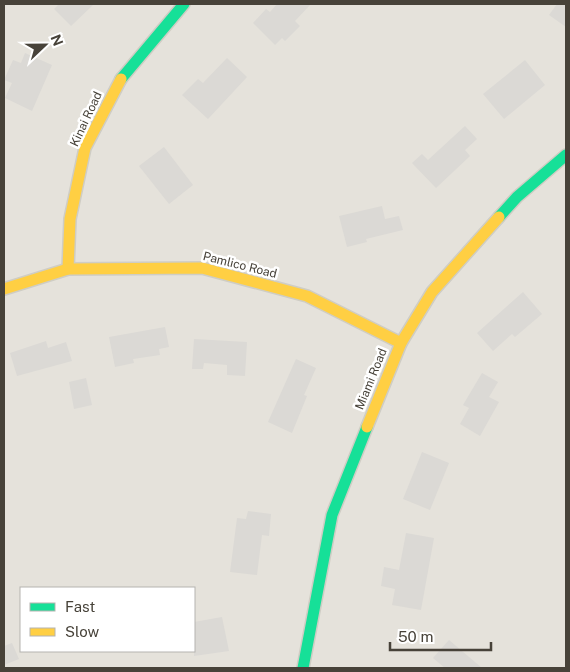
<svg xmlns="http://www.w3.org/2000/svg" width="570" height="672" font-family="'Public Sans',sans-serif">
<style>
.residential{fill:#e5e2db;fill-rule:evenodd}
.building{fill:#dbd9d5}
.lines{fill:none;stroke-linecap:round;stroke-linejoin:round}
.fast-casing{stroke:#cfcdc4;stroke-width:14}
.slow-casing{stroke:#cfcdc4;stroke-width:14}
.fast{stroke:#16e098;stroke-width:11}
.slow{stroke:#ffcf43;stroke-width:11}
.labels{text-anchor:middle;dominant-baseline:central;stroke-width:5;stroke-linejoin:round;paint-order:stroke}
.street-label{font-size:12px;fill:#474239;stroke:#fff}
</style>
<rect width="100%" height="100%" fill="#f1f0ec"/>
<path class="residential" d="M4,4H566V668H4ZM21,588H194V651H21Z"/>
<g class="building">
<path d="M59,4H94L71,26L54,9Z"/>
<path d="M277,4H311L295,21L300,26L285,41L282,38L275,45L253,23L266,9L270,12Z"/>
<path d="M557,4H566V27L549,15Z"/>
<path d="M25,53L52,65L32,111L5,98L12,83L4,80L13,60L21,63Z"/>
<path d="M227,58L247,77L208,119L182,95L198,79L203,83Z"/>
<path d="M525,60L545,85L504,119L483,94Z"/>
<path d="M465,126L477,139L465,150L470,156L436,188L412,163L422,154L428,160Z"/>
<path d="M164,147L193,185L169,204L139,166Z"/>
<path d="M382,206L385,219L399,216L403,230L366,239L367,242L347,247L339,216Z"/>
<path d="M523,292L542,314L515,337L512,334L493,351L477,333Z"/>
<path d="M165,327L169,347L159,349L160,355L133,359L134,363L115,367L109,337Z"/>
<path d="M194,339L247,342L245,376L227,375V365L204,363L203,369H192Z"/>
<path d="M46,341L48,348L66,342L72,361L17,376L10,353Z"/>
<path d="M296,359L316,368L304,395L307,396L292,433L268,422Z"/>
<path d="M482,373L498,382L489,397L499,402L480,436L460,424L469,408L463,405Z"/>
<path d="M86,378L92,405L74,409L69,382Z"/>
<path d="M422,452L449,463L430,510L403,499Z"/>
<path d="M248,511L271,514L269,536L262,535L257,575L230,572L237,518L246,519Z"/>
<path d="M406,533L434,538L421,610L392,605L395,589L381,586L384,567L399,570Z"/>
<path d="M222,617L229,651L194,656V622Z"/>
<path d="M449,640L482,668H445L433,658Z"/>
<path d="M12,643L19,659L4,665V646Z"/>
</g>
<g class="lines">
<g class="fast-casing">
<g id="fast">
<path d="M121,79L184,4"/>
<path d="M499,217L517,197L566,155"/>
<path d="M303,668L332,515L367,427"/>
</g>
</g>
<g class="slow-casing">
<g id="slow">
<path d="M68,269L70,219L85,148L121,79"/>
<path d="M4,289L68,269L202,268L307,296L401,343"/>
<path d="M367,427L401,343L432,292L499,217"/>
</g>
</g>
<use href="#fast" class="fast"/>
<use href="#slow" class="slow"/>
</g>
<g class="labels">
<g class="street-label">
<text transform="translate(86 119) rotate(-65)">Kinai Road</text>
<text transform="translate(240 265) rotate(14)">Pamlico Road</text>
<text transform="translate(371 379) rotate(-68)">Miami Road</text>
</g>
</g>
<rect width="570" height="672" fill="none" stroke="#474239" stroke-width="10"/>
<rect x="20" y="587" width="175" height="65" fill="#ffffff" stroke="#b5b3b0"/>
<rect x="30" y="603" width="25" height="8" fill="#16e098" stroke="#b5b3b0"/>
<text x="65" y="612" font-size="15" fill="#474239">Fast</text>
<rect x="30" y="628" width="25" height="8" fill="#ffcf43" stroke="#b5b3b0"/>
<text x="65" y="637" font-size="15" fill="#474239">Slow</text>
<g transform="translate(45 45) rotate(68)" stroke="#ffffff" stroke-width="4" paint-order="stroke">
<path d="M0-4L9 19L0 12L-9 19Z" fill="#474239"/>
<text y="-8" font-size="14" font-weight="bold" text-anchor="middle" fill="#474239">N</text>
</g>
<path d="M390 642v8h101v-8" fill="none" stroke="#474239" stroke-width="2.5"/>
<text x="398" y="642" font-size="15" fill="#474239" stroke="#ffffff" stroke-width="4" paint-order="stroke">50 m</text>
</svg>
